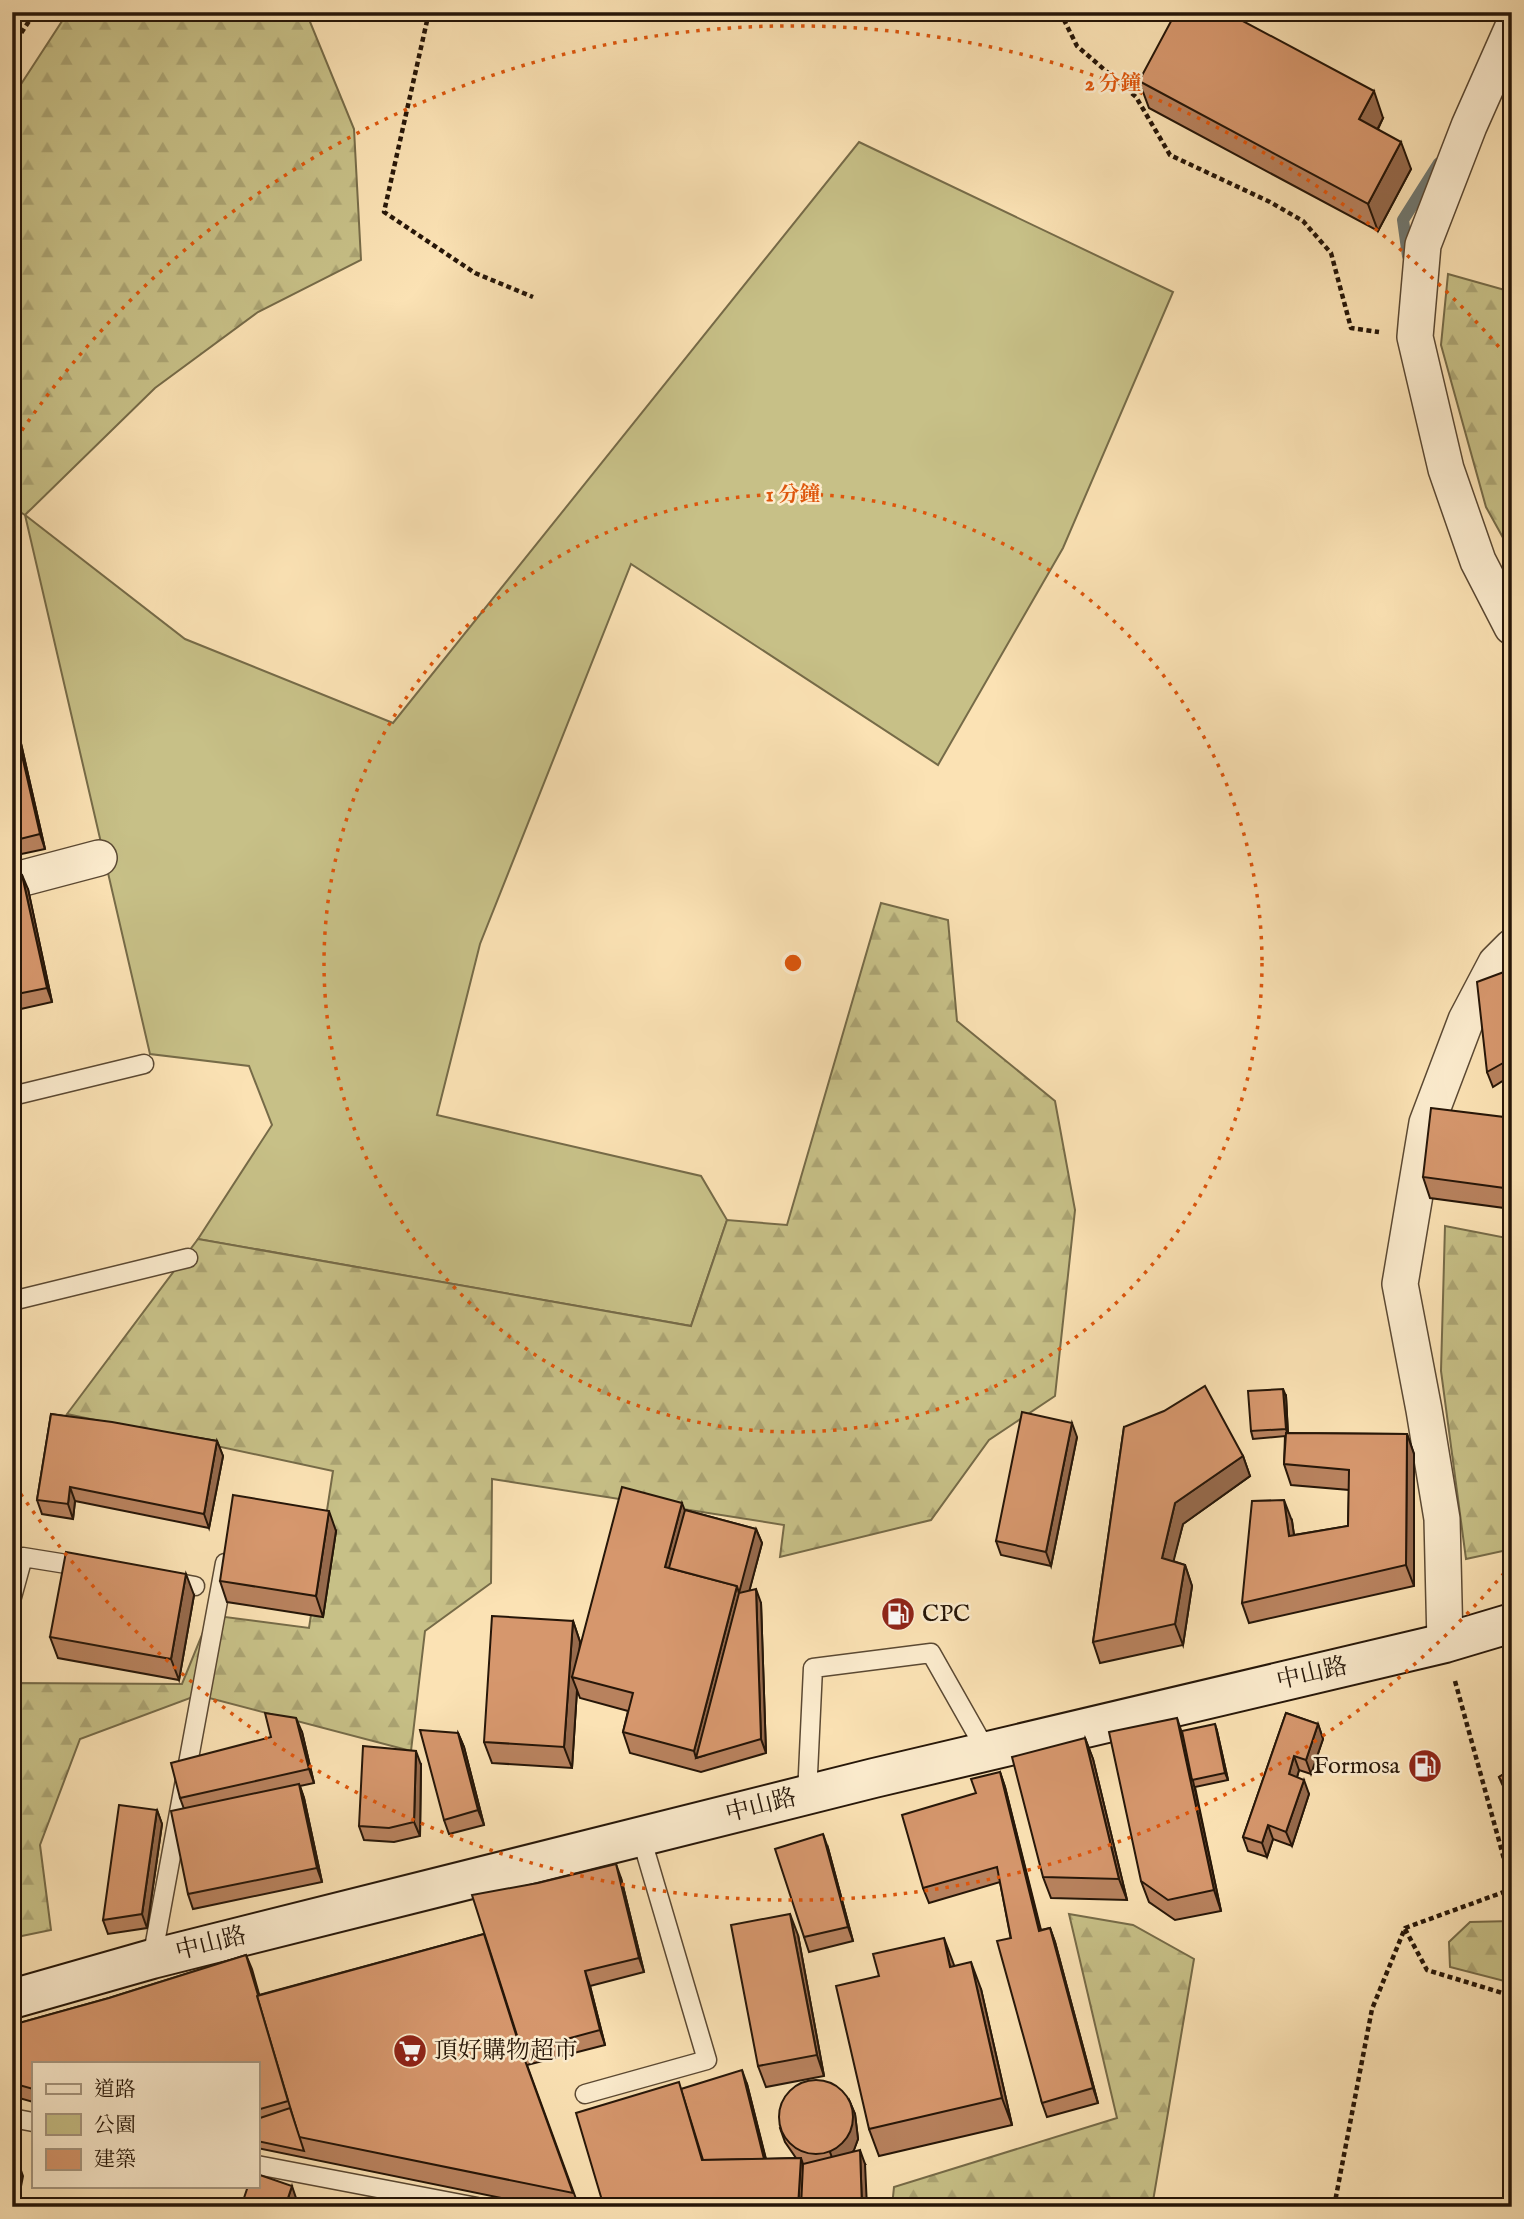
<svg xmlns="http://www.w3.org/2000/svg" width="1524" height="2219" font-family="'IM FELL English','Noto Serif TC',serif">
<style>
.green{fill:#c7c087;stroke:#766b48;stroke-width:2}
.forest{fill:url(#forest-firs);stroke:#766b48;stroke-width:2}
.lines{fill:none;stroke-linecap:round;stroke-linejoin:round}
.stream{stroke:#717972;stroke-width:12}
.service-casing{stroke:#5b4933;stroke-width:21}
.minor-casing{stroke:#5b4933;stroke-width:38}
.secondary-casing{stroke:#261608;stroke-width:42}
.path{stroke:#261608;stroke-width:4.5;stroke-dasharray:5 3.5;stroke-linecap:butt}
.service{stroke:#fcecce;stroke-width:18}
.minor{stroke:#fcecce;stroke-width:35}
.secondary{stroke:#fcecce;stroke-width:38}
.wall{fill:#b8825e;stroke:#261608;stroke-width:2}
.shaded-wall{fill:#966a4c;stroke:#261608;stroke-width:2}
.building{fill:#d6976d;stroke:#261608;stroke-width:2}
.ring{fill:none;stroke:#de560c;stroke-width:3.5;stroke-dasharray:3.5 7}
.labels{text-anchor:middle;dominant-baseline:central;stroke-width:5;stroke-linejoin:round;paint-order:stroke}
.poi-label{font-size:24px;fill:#261608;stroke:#fcecce;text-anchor:start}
.street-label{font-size:24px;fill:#261608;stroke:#fcecce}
.centre{fill:#de560c;stroke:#fcecce;stroke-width:3.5}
.ring-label{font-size:21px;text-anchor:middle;font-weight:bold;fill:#de560c;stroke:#fcecce;stroke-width:5;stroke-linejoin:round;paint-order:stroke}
</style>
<defs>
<pattern id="forest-firs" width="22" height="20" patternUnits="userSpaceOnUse" patternTransform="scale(1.75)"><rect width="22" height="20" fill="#c7c087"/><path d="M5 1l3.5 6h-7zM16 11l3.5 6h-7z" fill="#aba473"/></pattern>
</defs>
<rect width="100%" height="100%" fill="#fbe2b4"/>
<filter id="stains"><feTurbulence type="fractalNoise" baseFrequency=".00286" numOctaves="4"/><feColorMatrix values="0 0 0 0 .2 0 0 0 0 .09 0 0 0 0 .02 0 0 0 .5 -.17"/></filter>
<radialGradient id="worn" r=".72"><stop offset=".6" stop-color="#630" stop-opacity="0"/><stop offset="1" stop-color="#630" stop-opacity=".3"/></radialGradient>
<path class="green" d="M859,142L1173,292L1063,548L938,765L631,564L480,944L437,1115L701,1176L727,1220L691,1326L198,1239L272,1125L249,1066L150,1054L25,515L185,639L393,723Z"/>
<g class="forest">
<path d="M68,12H306L354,129L361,260L258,312L155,388L25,515L12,507V98Z"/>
<path d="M1448,274L1512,292V554L1486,507L1441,345Z"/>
<path d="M881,903L948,920L957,1021L1055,1101L1075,1210L1055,1396L989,1440L931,1520L780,1557L784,1525L492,1479L491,1583L425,1631L411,1751L198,1695L80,1739L40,1845L51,1930L12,1938V1683L182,1684L210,1615L309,1628L333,1471L67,1414L198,1239L691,1326L727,1220L787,1225Z"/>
<path d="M1445,1226L1512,1239V1549L1466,1559L1441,1371Z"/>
<path d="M1069,1914L1133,1925L1194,1959L1152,2207H892L894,2187L1117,2118Z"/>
<path d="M1512,1921V1983L1450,1967L1449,1942L1470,1922Z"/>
</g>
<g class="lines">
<path class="stream" d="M1408,256L1403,220L1439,163"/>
<g class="service-casing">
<g id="service">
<path d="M12,1096L144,1064"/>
<path d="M12,1301L188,1258"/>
<path d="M168,1581L195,1586"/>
<path d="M12,1597L23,1557L85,1567"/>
<path d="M807,1795L813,1668L931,1653L987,1752"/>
<path d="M152,1959L225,1563"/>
<path d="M585,2094L707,2060L641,1837"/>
<path d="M12,2118L33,2122"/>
<path d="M257,2165L477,2207"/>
</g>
</g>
<g class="minor-casing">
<g id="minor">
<path d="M1512,29L1469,126L1423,245L1415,337L1446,469L1478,561L1512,627"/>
<path d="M12,881L99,858"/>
<path d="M1445,1643L1442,1519L1424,1410L1400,1284L1427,1123L1466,1020L1496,963L1512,947"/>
</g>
</g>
<g class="secondary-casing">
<path id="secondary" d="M12,1999L152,1959L874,1778L1445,1643L1512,1623"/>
</g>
<g class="path">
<path d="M429,12L384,212L475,273L533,297"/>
<path d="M1060,12L1077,46L1136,97L1170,155L1270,202L1303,221L1331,253L1351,328L1379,332"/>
<path d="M12,47L35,12"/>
<path d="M1455,1681L1512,1888"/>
<path d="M1405,1929L1427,1970L1512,1996"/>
<path d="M1334,2207L1372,2009L1405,1928L1512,1889"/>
</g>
<use href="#service" class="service"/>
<use href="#minor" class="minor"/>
<use href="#secondary" class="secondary"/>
</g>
<g class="wall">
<path d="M1139,81L1383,118L1378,129L1411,169L1378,231L1149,108Z"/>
<path d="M12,704L45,849L12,856Z"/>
<path d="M12,877L28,889L52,1002L12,1011Z"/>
<path d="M1512,969V1075L1493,1087L1487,1072Z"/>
<path d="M1512,1118V1209L1430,1198L1423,1177Z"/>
<path d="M1286,1396L1288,1433L1407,1434L1414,1454V1586L1249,1623L1242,1603L1292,1521L1294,1535L1348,1526L1349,1490L1291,1485L1284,1464L1285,1436L1253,1439L1251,1431Z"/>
<path d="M51,1414L217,1441L223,1456L209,1528L75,1501L73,1519L42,1514L37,1500Z"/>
<path d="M12,1422L20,1454L12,1456Z"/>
<path d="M1124,1427L1243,1456L1250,1476L1183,1524L1173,1561L1185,1565L1192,1586L1183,1645L1100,1663L1093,1642Z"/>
<path d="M1077,1437L1051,1566L1001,1555L996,1541Z"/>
<path d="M685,1510L756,1529L762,1543L749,1591L761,1603L766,1753L701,1772L630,1753L623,1732L628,1711L580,1698L577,1690L572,1768L492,1763L484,1742L573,1621L580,1642V1648Z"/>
<path d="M336,1531L323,1617L227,1602L220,1581Z"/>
<path d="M194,1595L179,1680L58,1658L50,1637Z"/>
<path d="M1286,1713L1318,1724L1323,1739L1311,1774L1299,1770L1297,1777L1309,1794L1292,1846L1273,1839L1267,1857L1248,1851L1243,1837Z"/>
<path d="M1217,1731L1228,1780L1195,1787L1221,1911L1175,1920L1149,1902L1141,1881Z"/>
<path d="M302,1732L314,1783L300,1786L304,1798L322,1882L193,1909L188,1894L184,1809L180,1798Z"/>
<path d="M458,1733L464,1747L484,1825L449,1834L444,1820Z"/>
<path d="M1085,1738L1093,1759L1127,1900L1051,1898L1043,1877Z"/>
<path d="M421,1765L420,1836L394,1842L364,1840L359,1826Z"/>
<path d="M1512,1769V1801L1502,1784L1499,1777Z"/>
<path d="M1000,1772L1005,1787L1041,1930L1050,1928L1055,1942L1098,2103L1047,2117L1042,2103L1000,1882L929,1903L923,1888L976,1793Z"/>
<path d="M157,1810L162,1824L147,1928L108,1934L103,1920Z"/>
<path d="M828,1848L853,1941L809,1952L804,1937Z"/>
<path d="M621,1878L644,1972L590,1986L605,2045L527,2065L579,2207H546L257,2148V2063H33V2102L12,2096V2025L109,1998L246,1955L259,1995L484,1934Z"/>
<path d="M798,1935L824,2076L766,2087L758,2066Z"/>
<path d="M954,1966L981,1989L1012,2125L879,2156L869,2129Z"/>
<path d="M747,2084L766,2159L796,2158L785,2142L780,2128L849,2100L855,2114L858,2139L853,2152L865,2164L604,2207Z"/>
</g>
<g class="shaded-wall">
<path d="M1374,91L1383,118L1369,146L1359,119Z"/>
<path d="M1401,142L1411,169L1378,231L1368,204Z"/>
<path d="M12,704L45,849L40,834L12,712Z"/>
<path d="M22,875L28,889L52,1002L47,988Z"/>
<path d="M1283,1389L1286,1396L1288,1436L1286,1429Z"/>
<path d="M12,1422L20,1454L15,1440L12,1430Z"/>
<path d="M1072,1423L1077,1437L1051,1566L1046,1552Z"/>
<path d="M1407,1434L1414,1454V1586L1406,1565Z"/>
<path d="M217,1441L223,1456L209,1528L204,1514Z"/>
<path d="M1243,1456L1250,1476L1183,1524L1169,1579L1162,1558L1175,1503Z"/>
<path d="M70,1487L75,1501L73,1519L68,1504Z"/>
<path d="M1284,1500L1292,1521L1297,1557L1289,1536Z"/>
<path d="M682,1503L690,1524L676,1576L665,1567Z"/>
<path d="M329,1511L336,1531L323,1617L316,1596Z"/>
<path d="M756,1529L762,1543L706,1755L696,1758L694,1751L737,1586Z"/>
<path d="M1185,1565L1192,1586L1183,1645L1175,1624Z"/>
<path d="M186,1574L194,1595L179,1680L171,1659Z"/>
<path d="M756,1589L761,1603L766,1753L761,1739Z"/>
<path d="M573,1621L580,1642L578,1678L572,1677L577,1690L572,1768L564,1747Z"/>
<path d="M296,1718L302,1732L314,1783L309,1769Z"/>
<path d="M1177,1718L1184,1739L1221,1911L1214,1890Z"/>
<path d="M1215,1724L1217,1731L1228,1780L1225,1773Z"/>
<path d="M1318,1724L1323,1739L1311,1774L1306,1760Z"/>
<path d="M458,1733L464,1747L484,1825L478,1810Z"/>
<path d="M1085,1738L1093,1759L1127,1900L1119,1879Z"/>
<path d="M416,1751L421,1765L420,1836L414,1822Z"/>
<path d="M1294,1756L1299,1770L1294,1788L1289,1774Z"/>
<path d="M1000,1772L1005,1787L1044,1945L1039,1931Z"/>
<path d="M1304,1780L1309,1794L1292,1846L1286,1832Z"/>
<path d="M299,1784L304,1798L322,1882L317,1868Z"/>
<path d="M157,1810L162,1824L147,1928L142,1914Z"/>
<path d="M1268,1825L1273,1839L1267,1857L1262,1843Z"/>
<path d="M823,1834L828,1848L853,1941L848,1927Z"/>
<path d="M616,1864L621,1878L644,1972L639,1958Z"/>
<path d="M790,1914L798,1935L824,2076L817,2055Z"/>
<path d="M1050,1928L1055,1942L1098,2103L1093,2088Z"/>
<path d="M944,1938L954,1965L960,1994L950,1967Z"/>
<path d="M246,1955L252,1969L293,2115Z"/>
<path d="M971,1962L981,1989L1012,2125L1002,2098Z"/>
<path d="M585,1971L590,1986L605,2045L600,2030Z"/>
<path d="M742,2070L747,2084L771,2180L766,2165Z"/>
<path d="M849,2100L855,2114L858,2139L854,2150L846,2160L835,2166L830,2152Z"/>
<path d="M860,2150L865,2164L867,2207H862Z"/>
<path d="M801,2158L808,2179L807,2207H798Z"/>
<path d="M18,2162L23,2176L17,2207H12V2190Z"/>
<path d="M292,2186L297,2201L295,2207H285Z"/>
</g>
<g class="building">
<path d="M1176,12H1226L1374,91L1359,119L1401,142L1368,204L1139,81Z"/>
<path d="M12,712L40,834L12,841Z"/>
<path d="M22,875L47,988L12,995V877Z"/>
<path d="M1512,969V1058L1487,1072L1477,982Z"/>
<path d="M1431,1108L1512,1118V1189L1423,1177Z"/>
<path d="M1205,1386L1243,1456L1175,1503L1162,1558L1185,1565L1175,1624L1093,1642L1124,1427L1164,1411Z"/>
<path d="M1283,1389L1286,1429L1251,1431L1248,1391Z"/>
<path d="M1022,1412L1072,1423L1046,1552L996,1541Z"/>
<path d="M51,1414L112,1422L217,1441L204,1514L70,1487L68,1504L37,1500Z"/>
<path d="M1286,1433L1407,1434L1406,1565L1242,1603L1252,1501L1284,1500L1289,1536L1348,1526L1349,1470L1284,1464Z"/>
<path d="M622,1487L682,1503L665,1567L737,1586L694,1751L623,1732L633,1693L572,1677Z"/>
<path d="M233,1495L329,1511L316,1596L220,1581Z"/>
<path d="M685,1510L756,1529L739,1593L737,1586L669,1568Z"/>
<path d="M66,1552L186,1574L171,1659L50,1637Z"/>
<path d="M756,1589L761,1739L696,1758L739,1593Z"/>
<path d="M492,1616L573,1621L564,1747L484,1742Z"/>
<path d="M265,1713L296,1718L309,1769L180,1798L171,1763L271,1737Z"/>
<path d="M1286,1713L1318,1724L1306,1760L1294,1756L1289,1774L1304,1780L1286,1832L1268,1825L1262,1843L1243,1837Z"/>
<path d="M1177,1718L1214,1890L1168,1900L1141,1881L1109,1732Z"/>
<path d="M1215,1724L1225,1773L1192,1780L1182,1731Z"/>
<path d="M420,1730L458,1733L478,1810L444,1820Z"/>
<path d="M1085,1738L1119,1879L1043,1877L1012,1757Z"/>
<path d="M363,1746L416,1751L414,1822L389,1828L359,1826Z"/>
<path d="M1512,1769V1799L1499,1777Z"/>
<path d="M1000,1772L1039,1931L1050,1928L1093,2088L1042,2103L997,1941L1011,1938L997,1867L923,1888L902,1815L976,1793L971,1779Z"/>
<path d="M299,1784L317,1868L188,1894L171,1811Z"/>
<path d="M119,1805L157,1810L142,1914L103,1920Z"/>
<path d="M823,1834L848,1927L804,1937L775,1849Z"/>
<path d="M616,1864L639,1958L585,1971L600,2030L522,2051L472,1895L538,1883Z"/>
<path d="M790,1914L817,2055L758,2066L731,1925Z"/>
<path d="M484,1934L519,2044L573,2193L299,2137L257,1996Z"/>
<path d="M944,1938L950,1967L971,1962L1002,2098L869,2129L836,1986L879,1976L873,1954Z"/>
<path d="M246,1955L258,1995L257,1996L288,2101L257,2110V2063H33V2089L12,2083V2025L109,1998Z"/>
<path d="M742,2070L764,2159L703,2160L681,2089Z"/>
<circle cx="816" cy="2117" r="37"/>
<path d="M679,2082L702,2160L801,2158L798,2207H604L576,2113Z"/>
<path d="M290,2108L304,2151L257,2141V2119Z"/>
<path d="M860,2150L862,2207H801L803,2164Z"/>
<path d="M12,2161L18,2162L12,2190Z"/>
<path d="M257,2174L292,2186L285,2207H241L248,2186H257Z"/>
</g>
<g class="ring">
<circle cx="793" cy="963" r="469"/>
<path d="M1511 1565A937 937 0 0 1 16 1487M16 439A937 937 0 0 1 1511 361"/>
</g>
<defs>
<g id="fuel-disc" transform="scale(1.75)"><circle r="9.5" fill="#8f2418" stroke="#fcecce"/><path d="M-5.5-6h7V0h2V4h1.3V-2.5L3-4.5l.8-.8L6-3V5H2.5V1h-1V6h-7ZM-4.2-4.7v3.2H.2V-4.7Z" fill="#fff"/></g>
<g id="supermarket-disc" transform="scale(1.75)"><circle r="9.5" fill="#8f2418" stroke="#fcecce"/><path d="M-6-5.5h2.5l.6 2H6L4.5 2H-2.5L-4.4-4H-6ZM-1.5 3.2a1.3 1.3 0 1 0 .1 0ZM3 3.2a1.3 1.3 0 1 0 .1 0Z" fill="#fff"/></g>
</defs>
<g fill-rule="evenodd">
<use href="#fuel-disc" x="898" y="1614"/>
<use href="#fuel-disc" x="1425" y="1766"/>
<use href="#supermarket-disc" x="410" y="2051"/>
</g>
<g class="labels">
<g class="poi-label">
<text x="922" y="1614">CPC</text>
<text x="1400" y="1766" text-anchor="end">Formosa</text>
<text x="434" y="2051">頂好購物超市</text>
</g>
<g class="street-label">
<text transform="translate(1312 1674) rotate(-13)">中山路</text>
<text transform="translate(761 1806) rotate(-14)">中山路</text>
<text transform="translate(211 1944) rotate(-14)">中山路</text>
</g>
</g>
<circle cx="793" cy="963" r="10" class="centre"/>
<g class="ring-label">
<text x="1113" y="90">2 分鐘</text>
<text x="793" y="501">1 分鐘</text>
</g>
<rect width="1524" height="2219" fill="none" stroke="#fbe2b4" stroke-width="42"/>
<rect x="14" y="14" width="1496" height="2191" fill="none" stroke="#261608" stroke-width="3.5"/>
<rect x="21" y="21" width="1482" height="2177" fill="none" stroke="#261608" stroke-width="2"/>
<rect x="32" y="2062" width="228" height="126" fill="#fcecce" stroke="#a6967f" stroke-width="2"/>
<rect x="46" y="2084" width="35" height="10" fill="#fcecce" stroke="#a6967f" stroke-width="2"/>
<text x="94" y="2096" font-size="21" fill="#261608">道路</text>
<rect x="46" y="2114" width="35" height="21" fill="#c7c087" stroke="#a6967f" stroke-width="2"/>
<text x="94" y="2132" font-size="21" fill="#261608">公園</text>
<rect x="46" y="2149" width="35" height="21" fill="#d6976d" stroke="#a6967f" stroke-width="2"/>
<text x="94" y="2166" font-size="21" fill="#261608">建築</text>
<rect width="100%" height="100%" filter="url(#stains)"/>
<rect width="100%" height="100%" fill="url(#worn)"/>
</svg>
